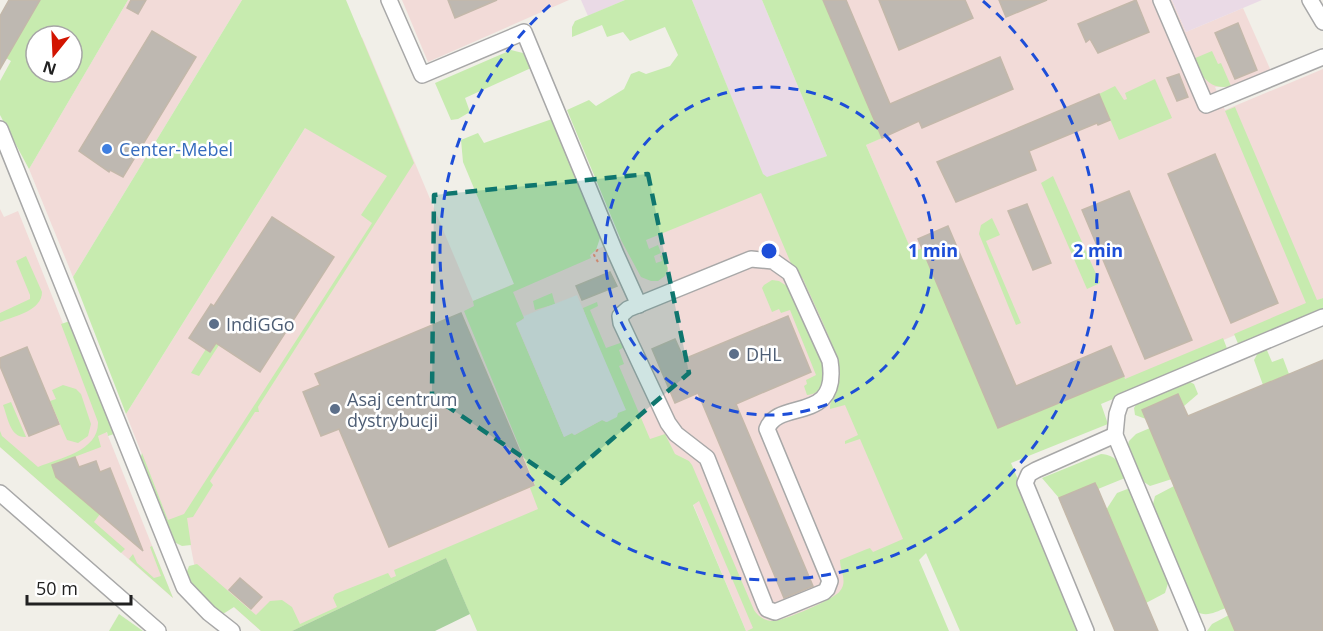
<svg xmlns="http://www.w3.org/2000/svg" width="1323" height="631" font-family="'Open Sans',sans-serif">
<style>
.commercial{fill:#f2dbd8}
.industrial{fill:#eadae6}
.grass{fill:#c7ebaf;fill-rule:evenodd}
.forest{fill:#a7d09d}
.parking{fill:#e5e5e5}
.building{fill:#beb8b1;stroke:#c3b8aa;stroke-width:1.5}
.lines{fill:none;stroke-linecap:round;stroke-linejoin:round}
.minor-casing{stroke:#a8a8a8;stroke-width:18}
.path{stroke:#fa8c71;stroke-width:2;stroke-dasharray:3 3;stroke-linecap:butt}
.minor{stroke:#fff;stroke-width:15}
.marked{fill:#0f766e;fill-opacity:0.2;stroke:#0f766e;stroke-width:4.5;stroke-dasharray:12 8;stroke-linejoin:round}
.ring{fill:none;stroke:#1d4ed8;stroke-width:3;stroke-dasharray:10 8}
.shop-dot{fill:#3f7fe0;stroke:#fff;stroke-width:2}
.service-dot{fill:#5c6f8a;stroke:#fff;stroke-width:2}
.labels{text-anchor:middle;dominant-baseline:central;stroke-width:5;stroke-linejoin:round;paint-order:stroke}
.shop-label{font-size:18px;fill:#366cbe;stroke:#fff;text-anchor:start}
.service-label{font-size:18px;fill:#4e5e75;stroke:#fff;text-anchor:start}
.centre{fill:#1d4ed8;stroke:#fff;stroke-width:3}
.ring-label{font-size:18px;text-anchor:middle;font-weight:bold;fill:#1d4ed8;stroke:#fff;stroke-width:5;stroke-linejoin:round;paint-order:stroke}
</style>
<rect width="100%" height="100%" fill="#f1efe8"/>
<g class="commercial">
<path d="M128,0H242L73,277L29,169Z"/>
<path d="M402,0H569L428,62Z"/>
<path d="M823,0H1172L1186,32L1243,8L1271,71L1229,87H1215L1225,110L1323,69V298L991,438L866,145L881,138Z"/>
<path d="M362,37L473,301L767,178L926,553L771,631H746L693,504L292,631H261L196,574L185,517L173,533L126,414Z"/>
<path d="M0,209L4,217L18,211L173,598L0,447Z"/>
</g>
<g class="industrial">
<path d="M581,0H625L588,16Z"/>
<path d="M692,0H762L827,156L774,176L767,178L763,175Z"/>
<path d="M1172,0H1262L1186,32Z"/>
</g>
<g class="grass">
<path d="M40,0H128L29,169L0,115V81L11,61L6,58ZM36,36H72V72H36Z"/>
<path d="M242,0H346L414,163L258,407L259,412H255L210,481L213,485L193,517L187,518L191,545L182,546L174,542L139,463L142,453L168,520L184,514L372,223L361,215L387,176L305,128L126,414L73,277Z"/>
<path d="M625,0H692L763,174L767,177L827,156L762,0H823L882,138L866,145L912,252L922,248L999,428L1124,376L1125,379L1223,338L1228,351L1101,404L1108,424L1011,463L1082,631H960L926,553L919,560L949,631H747L753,628L699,501L693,505L746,631H477L446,558L292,631H261L234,607L223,614L220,613L194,590L186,574L189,566L197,564L256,615L270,601L282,600L292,607L300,624L337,607L333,598L335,594L388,573L391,578L396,576L394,570L538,509L530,488L535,485L464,311L474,306L473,301L514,284L463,162L461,140L478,133L484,143L552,119L600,238L596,250L590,255L591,258L513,292L524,318L516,324L564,437L572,433L575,435L602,420L606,422L618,413L583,308L597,302L598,306L590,310L606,348L623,342L628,345L619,350L624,364L619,366L650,439L665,434L675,454L689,461L692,465L754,610C758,616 764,621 773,621C783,621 835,599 840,591C848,581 840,571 840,560L867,549L870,548L873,552L903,539L860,439L845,444V441L858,435L845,405L830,409C829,398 840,388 840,375C841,357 811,298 803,279L793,268L761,193L646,240L649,249L658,245L661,253L654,256L656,263L662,261L660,256L662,255L668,268L665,276L658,281H651L641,277L621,240L567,110L589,100L596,106L624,89L631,74L639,71L646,74L670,66L678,55L665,27L630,41L623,32L607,37L602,25L572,37V27L575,21Z"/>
<path d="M511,50L523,53L531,68L465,98L470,112L458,119L451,120L435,83Z"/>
<path d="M1212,51L1218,64L1221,63L1231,86C1210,91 1201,76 1193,59Z"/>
<path d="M1155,79L1172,118L1119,140L1099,94L1115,86L1124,100L1127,99L1125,93Z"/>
<path d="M1235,107L1317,300L1323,298V310L1239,346L1234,334L1306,303L1225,111Z"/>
<path d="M1053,176L1100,283L1087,289L1041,183Z"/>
<path d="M992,218L1000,235L986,241L1021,323L1016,325L979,234L981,225Z"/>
<path d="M26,256L42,292C42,311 14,316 0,322V313L30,299V295L16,261Z"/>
<path d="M772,280L779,281L793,290L825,371C827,383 820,394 807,395L804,386L807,384L806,380L816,375L790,310L781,313L779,309L772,312L762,288L764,285Z"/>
<path d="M552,293L555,304L535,310L533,301Z"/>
<path d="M70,321L114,434L108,436L107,432L98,436L101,447L53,465L100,514L94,522L125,549L121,553L0,447V431L2,436L38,467C60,458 99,451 98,422L61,324Z"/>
<path d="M216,343L219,345L199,376L191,373L206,349L210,352Z"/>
<path d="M1266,348L1272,362L1283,358L1289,374L1263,385L1254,360L1259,351Z"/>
<path d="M1188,381L1194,384L1198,394L1184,406L1178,394L1143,410L1146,419L1135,415L1134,408L1137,403Z"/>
<path d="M63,385L76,389L81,394L91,424L88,436L78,443L67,440L50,401L56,399L52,390Z"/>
<path d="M11,402L26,437C10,438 8,418 3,405Z"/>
<path d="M1150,428L1172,479L1150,486L1141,480L1127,448L1129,441L1136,434Z"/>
<path d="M1101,454C1117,455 1120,464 1125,478L1098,489L1095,483L1059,498L1042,478Z"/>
<path d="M1174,486L1226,608C1215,612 1206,618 1196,611L1152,508L1155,496Z"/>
<path d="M1130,488L1169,580L1165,593L1146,603L1106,510L1117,493Z"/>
<path d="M152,546L173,598L129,559L133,554L137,563L154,578L161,576L150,547Z"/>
<path d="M119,614L143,631H109Z"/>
<path d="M1229,615L1235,631H1207L1212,624Z"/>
</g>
<path class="forest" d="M446,558L470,614L435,631H292Z"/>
<path class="parking" d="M577,295L626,410L618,413L617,417L607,422L602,420L574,435L572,433L564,437L516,323L524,319V316Z"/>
<g class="building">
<path d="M9,0H40L0,69V16Z"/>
<path d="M131,0H146L138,14L127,8Z"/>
<path d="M448,0H497L455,18Z"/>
<path d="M823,0H846L890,104L1000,57L1013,89L922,128L919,121L882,138Z"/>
<path d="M879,0H965L973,18L899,50Z"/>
<path d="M999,0H1047L1006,17Z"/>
<path d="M1136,0L1149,32L1098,53L1090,39L1086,42L1078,24Z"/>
<path d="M1238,23L1257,70L1235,79L1215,33Z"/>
<path d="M152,31L196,57L123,177L110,170L109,172L79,151Z"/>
<path d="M1179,74L1188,97L1177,101L1167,78Z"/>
<path d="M1099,94L1110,120L1098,125L1097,123L1029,151L1036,170L956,202L937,162Z"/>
<path d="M1215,154L1278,303L1231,323L1168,174Z"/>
<path d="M1129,191L1192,340L1145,359L1082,210Z"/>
<path d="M1027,204L1051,263L1033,270L1008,211Z"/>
<path d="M272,217L334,257L260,372L216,343L210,352L189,338L211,304L214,306Z"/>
<path d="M948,226L1016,386L1111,346L1124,376L998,428L918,239Z"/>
<path d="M610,272L617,286L582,300L576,286Z"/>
<path d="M461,313L534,485L389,547L339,429L321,436L303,392L320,385L315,374Z"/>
<path d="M788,316L811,372L736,404L813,586L784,598L698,393L675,403L652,349L675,339L684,359Z"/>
<path d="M27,347L59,424L29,436L0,366V358Z"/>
<path d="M1323,360V631H1235L1142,410L1178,394L1188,416Z"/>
<path d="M75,457L79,467L96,461L100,472L110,468L143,551L56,477L52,465Z"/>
<path d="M1095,483L1098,489L1158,631H1115L1059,498Z"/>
<path d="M240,578L262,597L251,609L229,590Z"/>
</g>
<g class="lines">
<g class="minor-casing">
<g id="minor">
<path d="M389,0L422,75L524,32L616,254L639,305"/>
<path d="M1161,0L1206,105L1323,57"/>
<path d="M1310,0L1323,22"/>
<path d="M0,129L184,587L209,613L232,631"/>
<path d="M751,259L773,261L790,273L830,361C840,425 778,398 767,429L830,581L827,589L824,592L775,612L767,609L765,605L707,458L676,434L668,423L621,323L620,316L628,309Z"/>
<path d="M0,493L158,631"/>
<path d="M1086,631L1025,483L1029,474L1036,470L1115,435"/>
<path d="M1197,631L1115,435L1117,414L1121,402L1323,317"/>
</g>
</g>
<path class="path" d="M598,262L594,255L598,249"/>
<use href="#minor" class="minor"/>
</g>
<path class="marked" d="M648,174L689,373L561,483L432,396L434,195Z"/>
<g class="ring">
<circle cx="769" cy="251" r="164"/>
<path d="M983 1A329 329 0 1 1 555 1"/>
</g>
<circle class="shop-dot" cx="107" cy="149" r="6"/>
<g class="service-dot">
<circle cx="214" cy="324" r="6"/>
<circle cx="734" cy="354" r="6"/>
<circle cx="335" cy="409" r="6"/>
</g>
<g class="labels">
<g class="shop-label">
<text x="119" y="149">Center-Mebel</text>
</g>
<g class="service-label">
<text x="226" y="324">IndiGGo</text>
<text x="746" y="354">DHL</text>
<text x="347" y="399">Asaj centrum<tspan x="347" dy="21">dystrybucji</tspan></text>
</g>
</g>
<circle cx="769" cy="251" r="9" class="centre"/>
<g class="ring-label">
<text x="933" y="257">1 min</text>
<text x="1098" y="257">2 min</text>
</g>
<g transform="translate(54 54) rotate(198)"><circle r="28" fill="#ffffff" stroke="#a6a6a6" stroke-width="1.5"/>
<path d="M0-4.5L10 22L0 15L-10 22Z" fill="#d21401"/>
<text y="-9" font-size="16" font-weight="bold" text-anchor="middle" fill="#212121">N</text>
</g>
<path d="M27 595v9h104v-9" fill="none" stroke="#212121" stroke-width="3"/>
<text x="36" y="595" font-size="18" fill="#212121" stroke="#ffffff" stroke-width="4.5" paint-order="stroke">50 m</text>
</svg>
